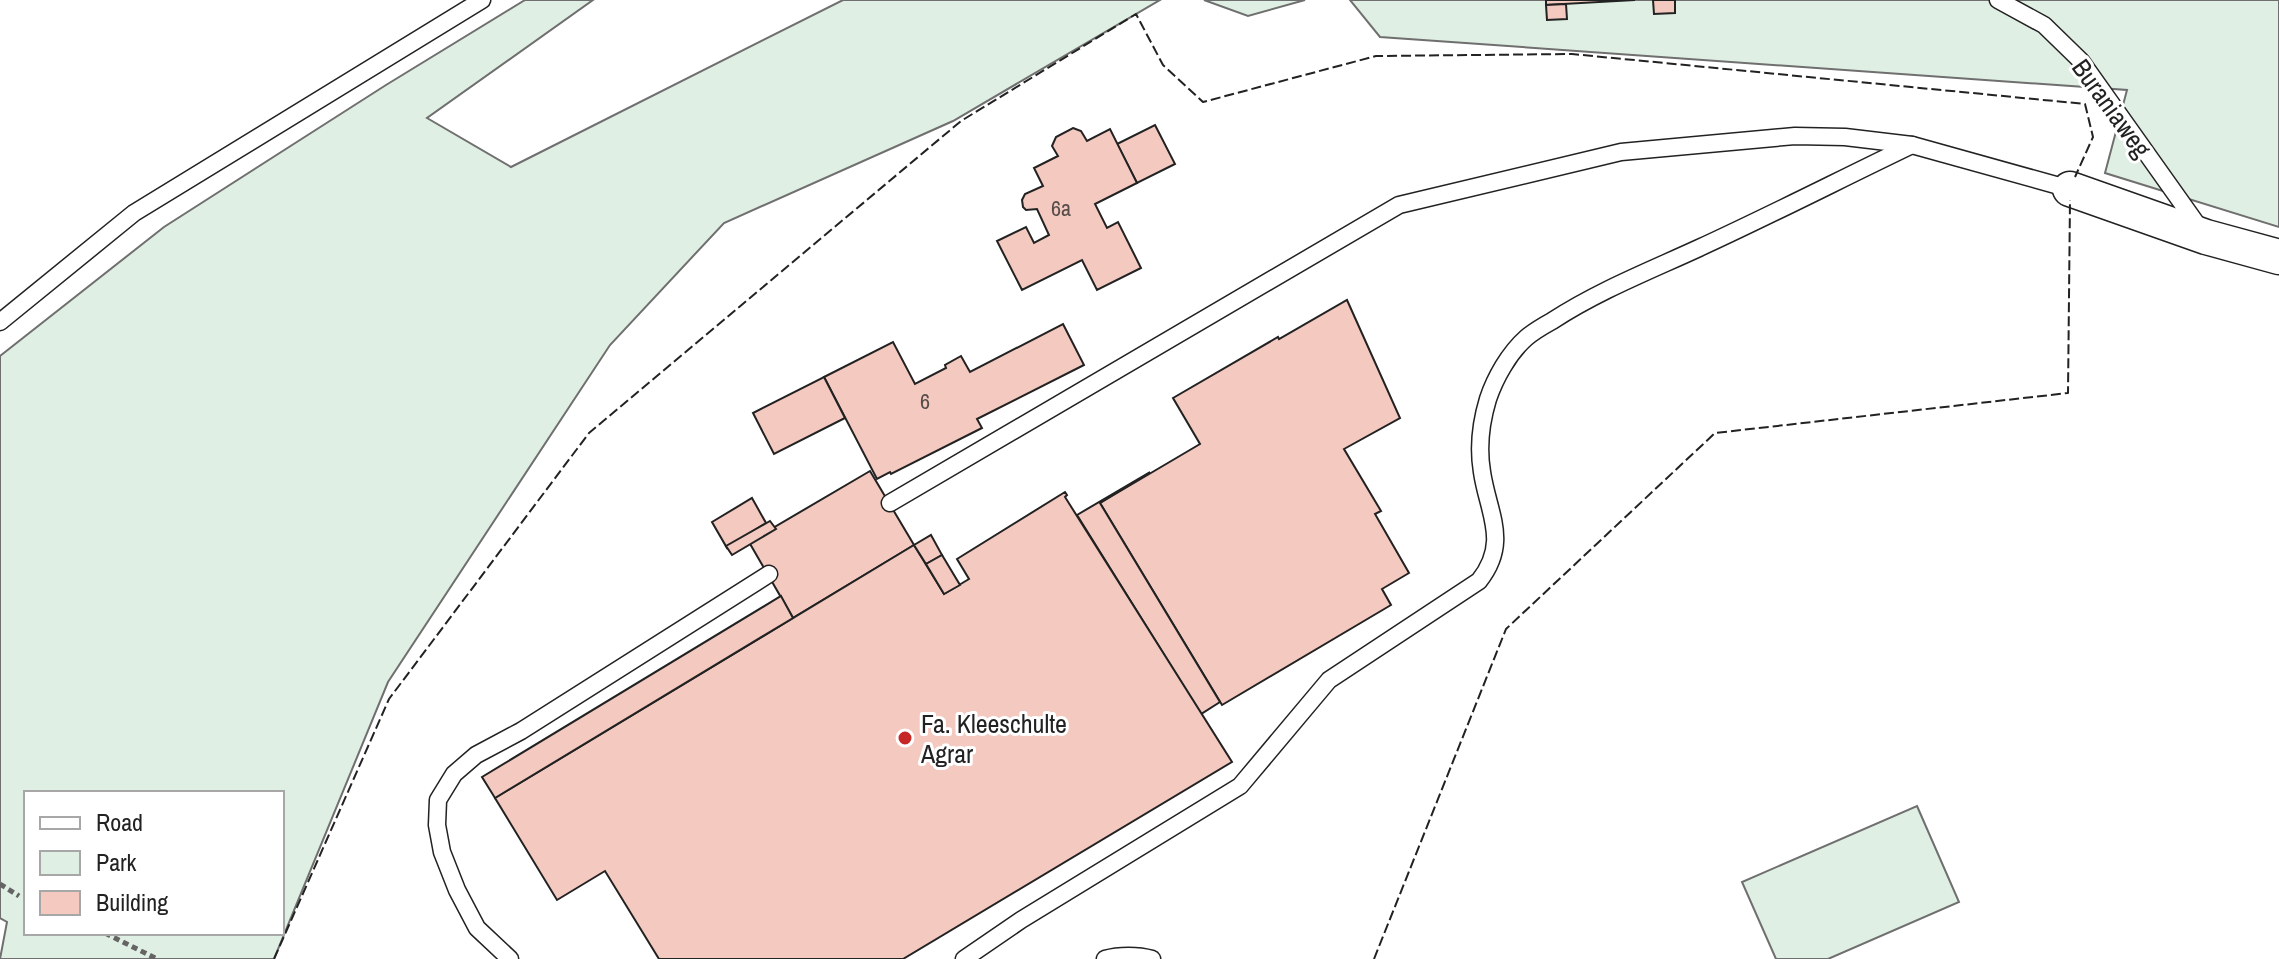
<svg xmlns="http://www.w3.org/2000/svg" width="2279" height="959" font-family="'Archivo Narrow',sans-serif">
<style>
.green{fill:#e0efe3;stroke:#6f6f6f;stroke-width:2;fill-rule:evenodd}
.building{fill:#f3c9c0;stroke:#222;stroke-width:2}
.lines{fill:none;stroke-linecap:round;stroke-linejoin:round}
.service-casing{stroke:#222;stroke-width:19}
.minor-casing{stroke:#222;stroke-width:37}
.path{stroke:#646464;stroke-width:5;stroke-dasharray:6 4;stroke-linecap:butt}
.service{stroke:#fff;stroke-width:16}
.minor{stroke:#fff;stroke-width:34}
.fence{stroke:#222;stroke-width:2;stroke-dasharray:10 4;stroke-linecap:butt}
.poi-dot{fill:#c62828;stroke:#fff;stroke-width:3}
.labels{text-anchor:middle;dominant-baseline:central;stroke-width:6;stroke-linejoin:round;paint-order:stroke}
.number-label{font-size:22px;fill:#564c4a}
.street-label{font-size:26px;fill:#222;stroke:#fff}
.poi-label{font-size:26px;fill:#222;stroke:#fff;text-anchor:start}
</style>
<rect width="100%" height="100%" fill="#fff"/>
<g class="green">
<path d="M525,0H593L427,118L511,167L843,0H1160L953,121L724,223L610,345L388,682L274,959H0L7,922L0,918V356L164,227L386,85ZM26,793H282V933H26Z"/>
<path d="M1204,0H1305L1248,16Z"/>
<path d="M1350,0H2279V227L2105,173L2127,90L1380,37Z"/>
<path d="M1917,806L1959,902L1828,959H1776L1742,882Z"/>
</g>
<g class="building">
<path d="M1546,0H1635L1546,5Z"/>
<path d="M1653,0H1675V13L1654,14Z"/>
<path d="M1566,4L1567,19L1547,20L1546,5Z"/>
<path d="M1155,125L1175,164L1137,183L1117,144Z"/>
<path d="M1073,128L1081,131L1087,141L1110,129L1137,183L1095,204L1107,228L1118,222L1141,268L1097,290L1082,260L1022,290L997,241L1026,227L1034,243L1049,235L1037,209L1026,210L1023,207L1022,200L1025,194L1043,186L1034,168L1058,156L1052,146L1056,137Z"/>
<path d="M1347,300L1400,418L1344,449L1381,511L1375,514L1409,573L1382,589L1391,605L1222,705L1100,503L1200,444L1173,398L1278,337L1279,339Z"/>
<path d="M1063,324L1084,365L977,419L982,428L891,474L890,472L877,479L824,377L893,342L915,384L946,368L945,365L961,356L970,372Z"/>
<path d="M824,377L845,418L774,454L753,413Z"/>
<path d="M870,471L914,545L793,618L749,542Z"/>
<path d="M1150,472L1100,503L1220,702L1201,714L1077,515Z"/>
<path d="M1065,492L1067,495L1065,497L1232,762L903,959H659L605,871L557,900L495,798L914,545L944,594L969,579L957,559Z"/>
<path d="M752,498L766,523L727,548L712,522Z"/>
<path d="M770,521L776,529L732,555L726,546Z"/>
<path d="M931,535L942,555L926,564L914,545Z"/>
<path d="M942,555L960,585L944,594L926,564Z"/>
<path d="M781,596L793,618L495,798L482,777Z"/>
</g>
<g class="lines">
<g class="service-casing">
<g id="service">
<path d="M1998,0L2044,25L2081,61L2201,230"/>
<path d="M0,322L134,213L482,0"/>
<path d="M890,503L1399,205L1621,152L1795,136L1845,137L1912,145L2070,189"/>
<path d="M510,959L477,928L457,890L442,852L437,825L438,800L454,774L476,755L521,731L769,574"/>
<path d="M964,959L1021,920L1240,786L1329,680L1479,581C1510,542 1488,513 1482,472C1478,448 1481,422 1488,399C1495,378 1509,353 1526,338C1534,331 1543,326 1552,321C1598,291 1649,271 1699,248C1771,215 1841,179 1912,145"/>
<path d="M1105,959C1119,955 1138,955 1152,959"/>
</g>
</g>
<g class="minor-casing">
<path id="minor" d="M2070,189L2206,237L2279,257"/>
</g>
<g class="path">
<path d="M0,884L19,896"/>
<path d="M105,933L157,959"/>
</g>
<use href="#service" class="service"/>
<use href="#minor" class="minor"/>
<g class="fence">
<path d="M274,959L389,699L589,433L961,121L1136,14L1163,65L1203,102L1376,56L1572,54L2085,104L2093,137L2075,177"/>
<path d="M1374,959L1506,629L1715,433L2068,393L2070,200"/>
</g>
</g>
<circle class="poi-dot" cx="905" cy="738" r="8"/>
<g class="labels">
<g class="number-label">
<text x="1061" y="208">6a</text>
<text x="925" y="401">6</text>
</g>
<g class="street-label">
<text transform="translate(2112 108) rotate(54)">Buraniaweg</text>
</g>
<g class="poi-label">
<text x="921" y="723">Fa. Kleeschulte<tspan x="921" dy="30">Agrar</tspan></text>
</g>
</g>
<rect x="24" y="791" width="260" height="144" fill="#ffffff" stroke="#a7a7a7" stroke-width="2"/>
<rect x="40" y="817" width="40" height="12" fill="#ffffff" stroke="#a7a7a7" stroke-width="2"/>
<text x="96" y="831" font-size="24" fill="#222222">Road</text>
<rect x="40" y="851" width="40" height="24" fill="#e0efe3" stroke="#a7a7a7" stroke-width="2"/>
<text x="96" y="871" font-size="24" fill="#222222">Park</text>
<rect x="40" y="891" width="40" height="24" fill="#f3c9c0" stroke="#a7a7a7" stroke-width="2"/>
<text x="96" y="911" font-size="24" fill="#222222">Building</text>
</svg>
